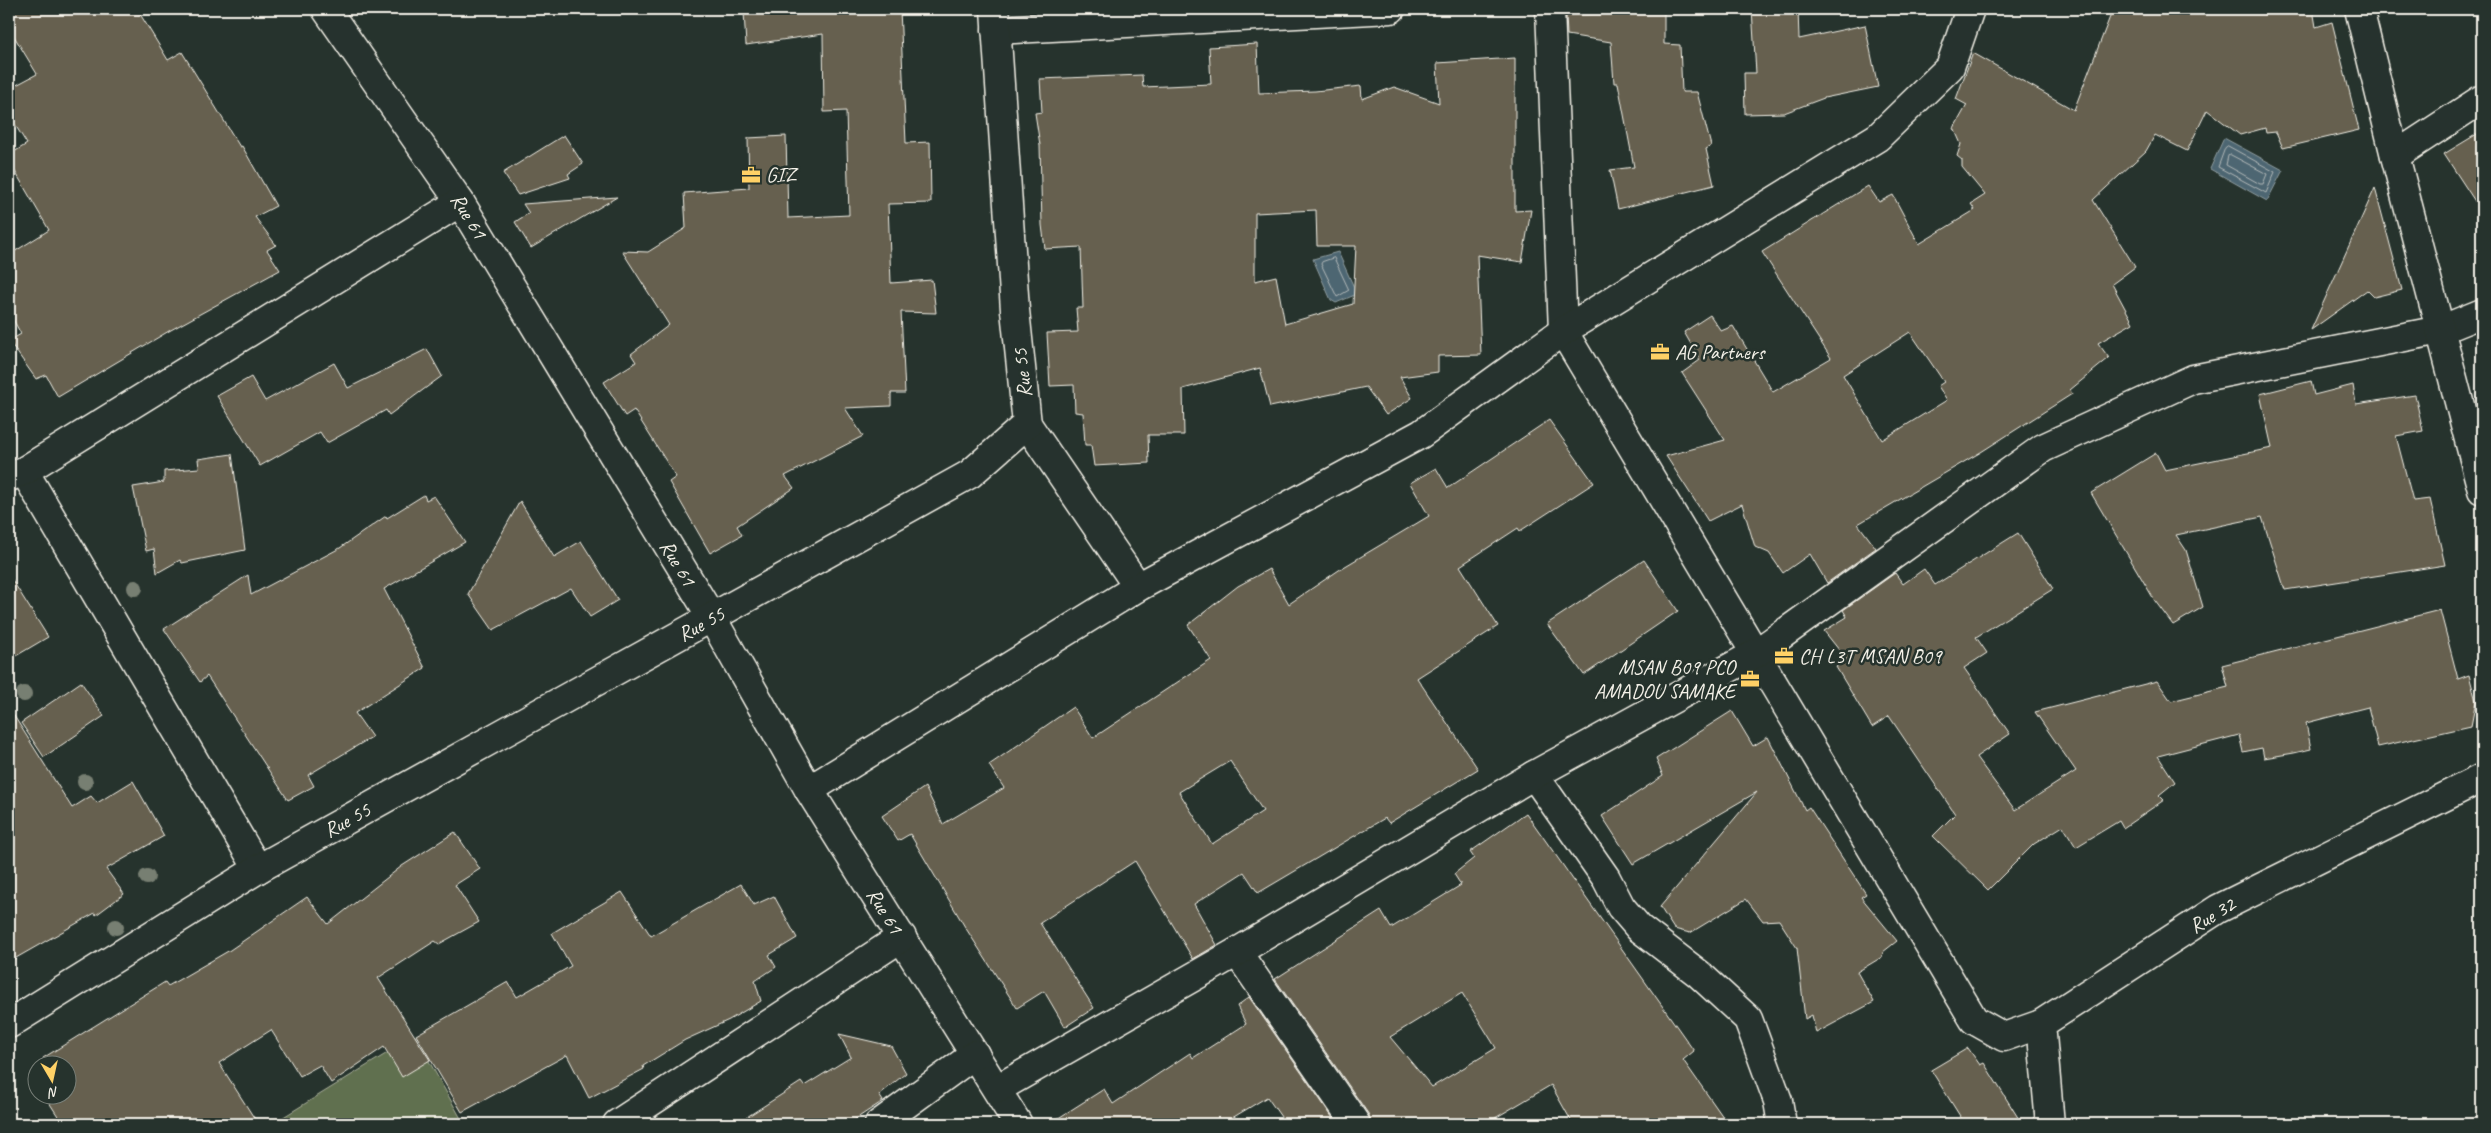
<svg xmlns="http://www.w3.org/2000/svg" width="2491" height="1133" font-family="Caveat,sans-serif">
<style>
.green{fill:#616f50;stroke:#aab09c}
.water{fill:#4e6672;stroke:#909ea1}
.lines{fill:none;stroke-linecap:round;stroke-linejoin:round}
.shore{stroke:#b2b9b9;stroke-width:1}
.building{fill:#66614f;stroke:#f4f1e8;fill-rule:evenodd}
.minor-casing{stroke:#f4f1e8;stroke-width:31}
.tertiary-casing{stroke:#f4f1e8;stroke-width:31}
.minor{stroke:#26332d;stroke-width:28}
.tertiary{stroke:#26332d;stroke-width:28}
.tree{fill:#777f72}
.labels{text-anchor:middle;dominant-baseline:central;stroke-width:5;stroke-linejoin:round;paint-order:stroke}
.poi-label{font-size:21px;fill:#f4f1e8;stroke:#26332d;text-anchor:start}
.street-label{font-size:21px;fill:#f4f1e8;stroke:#26332d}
</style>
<rect width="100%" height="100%" fill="#26332d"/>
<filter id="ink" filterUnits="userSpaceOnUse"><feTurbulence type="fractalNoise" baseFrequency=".02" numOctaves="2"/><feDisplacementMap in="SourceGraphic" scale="10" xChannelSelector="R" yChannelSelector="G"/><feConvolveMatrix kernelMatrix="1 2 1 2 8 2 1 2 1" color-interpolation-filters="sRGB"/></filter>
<g filter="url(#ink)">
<path class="green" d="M415,1036L464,1124H272Z"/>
<g class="water">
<path d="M2224,138L2283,170L2267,201L2210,169Z"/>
<path d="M1338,252L1357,294L1336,303L1331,300L1313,259Z"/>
</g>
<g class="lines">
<g class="shore">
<path d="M2228,146L2275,172L2266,193L2218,167L2225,148Z"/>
<path d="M2231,155L2267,174L2263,184H2260L2226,165L2228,156Z"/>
<path d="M1334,258L1349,290L1337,297L1321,264L1322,262Z"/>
</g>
</g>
<g class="building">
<path d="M9,9H137L168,60L182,52L240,147L242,146L276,206L255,217L276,245L267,250L280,270L169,331L58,397L46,375L36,379L9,341L21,334L9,312V255L49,230L9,161V155L27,144L9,115V89L37,74L9,28Z"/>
<path d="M822,9H900L906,143L930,142L931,203L888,204L891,283L932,280L936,313L901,312L905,393H891V406L845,408L863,436L785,476L794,488L737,526L742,535L710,553L669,482L676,477L634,410L625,416L604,382L636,362L631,354L669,325L622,251L648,252L686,228L684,193L749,188L748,138L786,136L788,218L849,215L846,111L824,112L823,34L746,45L744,12Z"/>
<path d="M1615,9H1664V44L1680,45L1682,92H1697L1711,146L1706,149L1714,185L1618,209L1610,170L1634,167L1618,83H1614L1611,42L1567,35L1566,15L1616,14Z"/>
<path d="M1752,9H1798L1799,39L1865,25L1878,87L1824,98L1784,113L1745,114L1744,73H1756Z"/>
<path d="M2113,9H2313L2316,27L2332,22L2359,130L2283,148L2276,132L2266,133L2265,128L2240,135L2207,110L2187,151L2155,135L2146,151L2093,200L2135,267L2112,284L2133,323L2098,343L2109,358L2070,390L2072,394L1981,452L1858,524L1876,548L1827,583L1810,554L1783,573L1769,553L1755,547L1742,504L1708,521L1666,456L1725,440L1682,373L1700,360L1684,332L1710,315L1721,331L1733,326L1773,392L1831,358L1762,252L1868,186L1879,202L1893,195L1919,244L1975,210L1971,204L1985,195L1962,167V160L1957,156L1961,144L1954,128L1967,105L1956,99L1973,53L2074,110ZM1910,332L1944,382L1938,386L1947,400L1882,440L1843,375Z"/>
<path d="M1257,44L1259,93L1315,91L1361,86L1362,99L1394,87L1439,103L1437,63L1515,58V211L1531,210L1522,262L1477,255L1481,355L1438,356V372L1400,377L1412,398L1386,415L1366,387L1270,407L1260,368L1183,389L1184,435H1148L1149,463L1094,466L1091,445H1085L1083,413L1075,412L1074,385L1050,386L1047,333L1078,332L1076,308H1083L1081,247L1045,249L1042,225L1040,145L1035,113L1042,112L1040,79L1142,75L1143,87L1211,84L1209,47ZM1316,210L1317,246H1356L1353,304L1285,324L1276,276L1255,281V213Z"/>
<path d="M2482,131V212L2444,154Z"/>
<path d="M564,135L583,164L568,174L570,178L518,195L503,173Z"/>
<path d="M2375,188L2402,290L2374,297L2367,290L2311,330Z"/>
<path d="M617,197L531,248L515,222L529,213L523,204Z"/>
<path d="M427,349L442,376L389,415L386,410L327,443L320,432L260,466L217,396L251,377L265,401L334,363L348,388Z"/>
<path d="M2311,381L2314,395L2353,385L2356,404L2415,395L2423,431L2396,436L2413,501L2430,499L2445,565L2285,590L2262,517L2176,535L2186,550L2203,607L2173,625L2155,601L2091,493L2156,453L2165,470L2272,448L2260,394Z"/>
<path d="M1549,420L1594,483L1520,531L1518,528L1460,566L1498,626L1417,678L1478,769L1389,823L1385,818L1258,893L1244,872L1194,904L1217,945L1193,959L1135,861L1040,923L1094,1008L1065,1027L1044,991L1017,1008L965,927L910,834L898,841L882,816L925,787L943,824L1004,788L989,765L1073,707L1093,738L1211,660L1188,625L1238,586L1269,569L1289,604L1342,568L1429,516L1410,483L1436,468L1448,488ZM1230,761L1263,811L1212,844L1179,792Z"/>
<path d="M232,454L245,550L182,563L180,560L157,573L154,549L146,551L133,487L164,482V471L199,468L198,459Z"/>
<path d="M424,495L426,500L434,496L465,542L384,589L425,668L355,713L372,737L308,775L314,786L288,800L207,676L200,682L164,629L248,575L251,595L340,548L386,516L387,518Z"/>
<path d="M520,501L554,557L581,541L618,600L590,617L571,588L493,630L468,594Z"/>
<path d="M2018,533L2053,589L1976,637L1987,653L1964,668L2010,734L1976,757L2015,810L2076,771L2035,712L2157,681L2171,701L2228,687L2222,665L2440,610L2458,679L2469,675L2476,701L2471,726L2378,747L2368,707L2306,723L2311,749L2294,753L2264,758L2262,748L2243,752L2239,735L2158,756L2175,782L2159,795L2164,800L2123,828L2119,821L2076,847L2063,826L2034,844L1988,890L1933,836L1955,814L1889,716L1872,727L1836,667L1847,660L1824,631L1847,617L1843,610L1895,573L1903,584L1924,569L1935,585Z"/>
<path d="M1644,560L1678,611L1584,675L1547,624Z"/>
<path d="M9,575L48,637L9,660Z"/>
<path d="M81,682L104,716L44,757L21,723Z"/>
<path d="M9,708L72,808L91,796L97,803L133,781L164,836L106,869L124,894L96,915L95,913L9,962Z"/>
<path d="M1732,711L1753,746L1768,737L1805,810L1809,807L1866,894L1861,897L1897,941L1883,952L1882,957L1857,972L1874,1002L1816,1033L1812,1015L1805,1019L1797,948L1779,920L1763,921L1746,899L1690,933L1674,929L1660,907L1757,792L1633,864L1602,816L1663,776L1656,759Z"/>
<path d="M1526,813L1694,1051L1683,1060L1728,1124H1573L1551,1085L1485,1124H1371L1369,1115L1275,979L1381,911L1391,928L1461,885L1454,874L1474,858L1470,852ZM1462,993L1496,1048L1432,1087L1390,1037Z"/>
<path d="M455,832L480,869L455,885L479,922L439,944L435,941L378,978L430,1060L402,1077L384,1047L331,1083L320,1065L300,1076L271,1030L219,1063L258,1124H63L45,1096H68V1066H39L45,1061L43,1058L165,982L168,986L230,950L307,897L328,924L402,866Z"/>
<path d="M741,884L754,905L774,896L797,938L769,955L776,967L755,981L761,1001L729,1020L685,1040L643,1066L644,1069L589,1098L567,1055L462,1112L416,1035L508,982L517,997L571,966L552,933L622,892L651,936Z"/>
<path d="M1249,997L1337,1124H1286L1267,1097L1222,1124H1049L1104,1089L1113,1104L1190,1053L1193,1058L1246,1024L1237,1006Z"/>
<path d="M839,1034L891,1046L906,1073L879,1095L883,1101L848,1124H736L801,1082L804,1086L851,1057Z"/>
<path d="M1968,1048L1980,1065L1984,1063L2022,1124H1965L1931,1070Z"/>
</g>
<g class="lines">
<g class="minor-casing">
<g id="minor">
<path d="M326,9L460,202L712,618L809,790L1018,1124"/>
<path d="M1550,9L1563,331L1974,1020L2004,1037L2041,1024"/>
<path d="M996,30L1391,9"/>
<path d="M2395,156L2482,99"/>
<path d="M1027,424L1138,587"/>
<path d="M24,471L258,869"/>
<path d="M9,477L24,471L460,202"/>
<path d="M1534,775L1606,878L1621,907L1639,928L1699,974L1748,1019L1778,1101L1782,1124"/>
<path d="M809,790L1138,587L1421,434L1563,331L1878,137L1950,67L1970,9"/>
<path d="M1237,952L1356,1124"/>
<path d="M9,1024L258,869L970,474L1027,424L1015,310L995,9"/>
<path d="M997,1089L1237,952L1534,775L1755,654L2043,448L2193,379L2440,330L2482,313"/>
<path d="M617,1124L902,937"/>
<path d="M879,1124L975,1054"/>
<path d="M2050,1124L2041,1024L2218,909L2482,778"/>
</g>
</g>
<g class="tertiary-casing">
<path id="tertiary" d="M2359,9L2395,156L2482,490"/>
</g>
<use href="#minor" class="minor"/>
<use href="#tertiary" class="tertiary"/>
</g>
<g class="tree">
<circle cx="135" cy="588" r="8"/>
<circle cx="24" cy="694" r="8"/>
<circle cx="85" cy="782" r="8"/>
<circle cx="147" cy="877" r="8"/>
<circle cx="116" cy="927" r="8"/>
</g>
</g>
<defs>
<g id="office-bare" transform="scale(1.5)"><path d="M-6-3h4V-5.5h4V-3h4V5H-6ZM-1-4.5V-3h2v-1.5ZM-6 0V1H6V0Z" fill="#ffd166" stroke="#26332d" stroke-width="2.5" paint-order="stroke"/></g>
</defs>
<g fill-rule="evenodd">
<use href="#office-bare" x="751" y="175"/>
<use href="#office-bare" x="1660" y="352"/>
<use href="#office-bare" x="1784" y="656"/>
<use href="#office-bare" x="1750" y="679"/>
</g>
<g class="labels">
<g class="poi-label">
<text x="766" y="175">GIZ</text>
<text x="1675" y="352">AG Partners</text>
<text x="1799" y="656">CH L3T MSAN B09</text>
<text x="1735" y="667" text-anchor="end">MSAN B09 PCO<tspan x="1735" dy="24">AMADOU SAMAKE</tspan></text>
</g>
<g class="street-label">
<text transform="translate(469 216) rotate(58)">Rue 61</text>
<text transform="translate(1022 373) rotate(-96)">Rue 55</text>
<text transform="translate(678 563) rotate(59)">Rue 61</text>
<text transform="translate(701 624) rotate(-29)">Rue 55</text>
<text transform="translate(347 820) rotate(-29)">Rue 55</text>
<text transform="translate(885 911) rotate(58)">Rue 61</text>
<text transform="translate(2212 915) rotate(-31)">Rue 32</text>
</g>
</g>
<rect width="2491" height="1133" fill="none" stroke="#26332d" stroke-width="30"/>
<rect x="15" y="15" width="2461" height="1103" fill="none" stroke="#f4f1e8" stroke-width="2" filter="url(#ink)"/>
<g transform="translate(52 1080) rotate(171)"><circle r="24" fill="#26332d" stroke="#787f78"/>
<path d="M0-4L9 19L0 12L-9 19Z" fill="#ffd166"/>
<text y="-8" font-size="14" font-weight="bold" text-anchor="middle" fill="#f4f1e8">N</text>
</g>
</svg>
